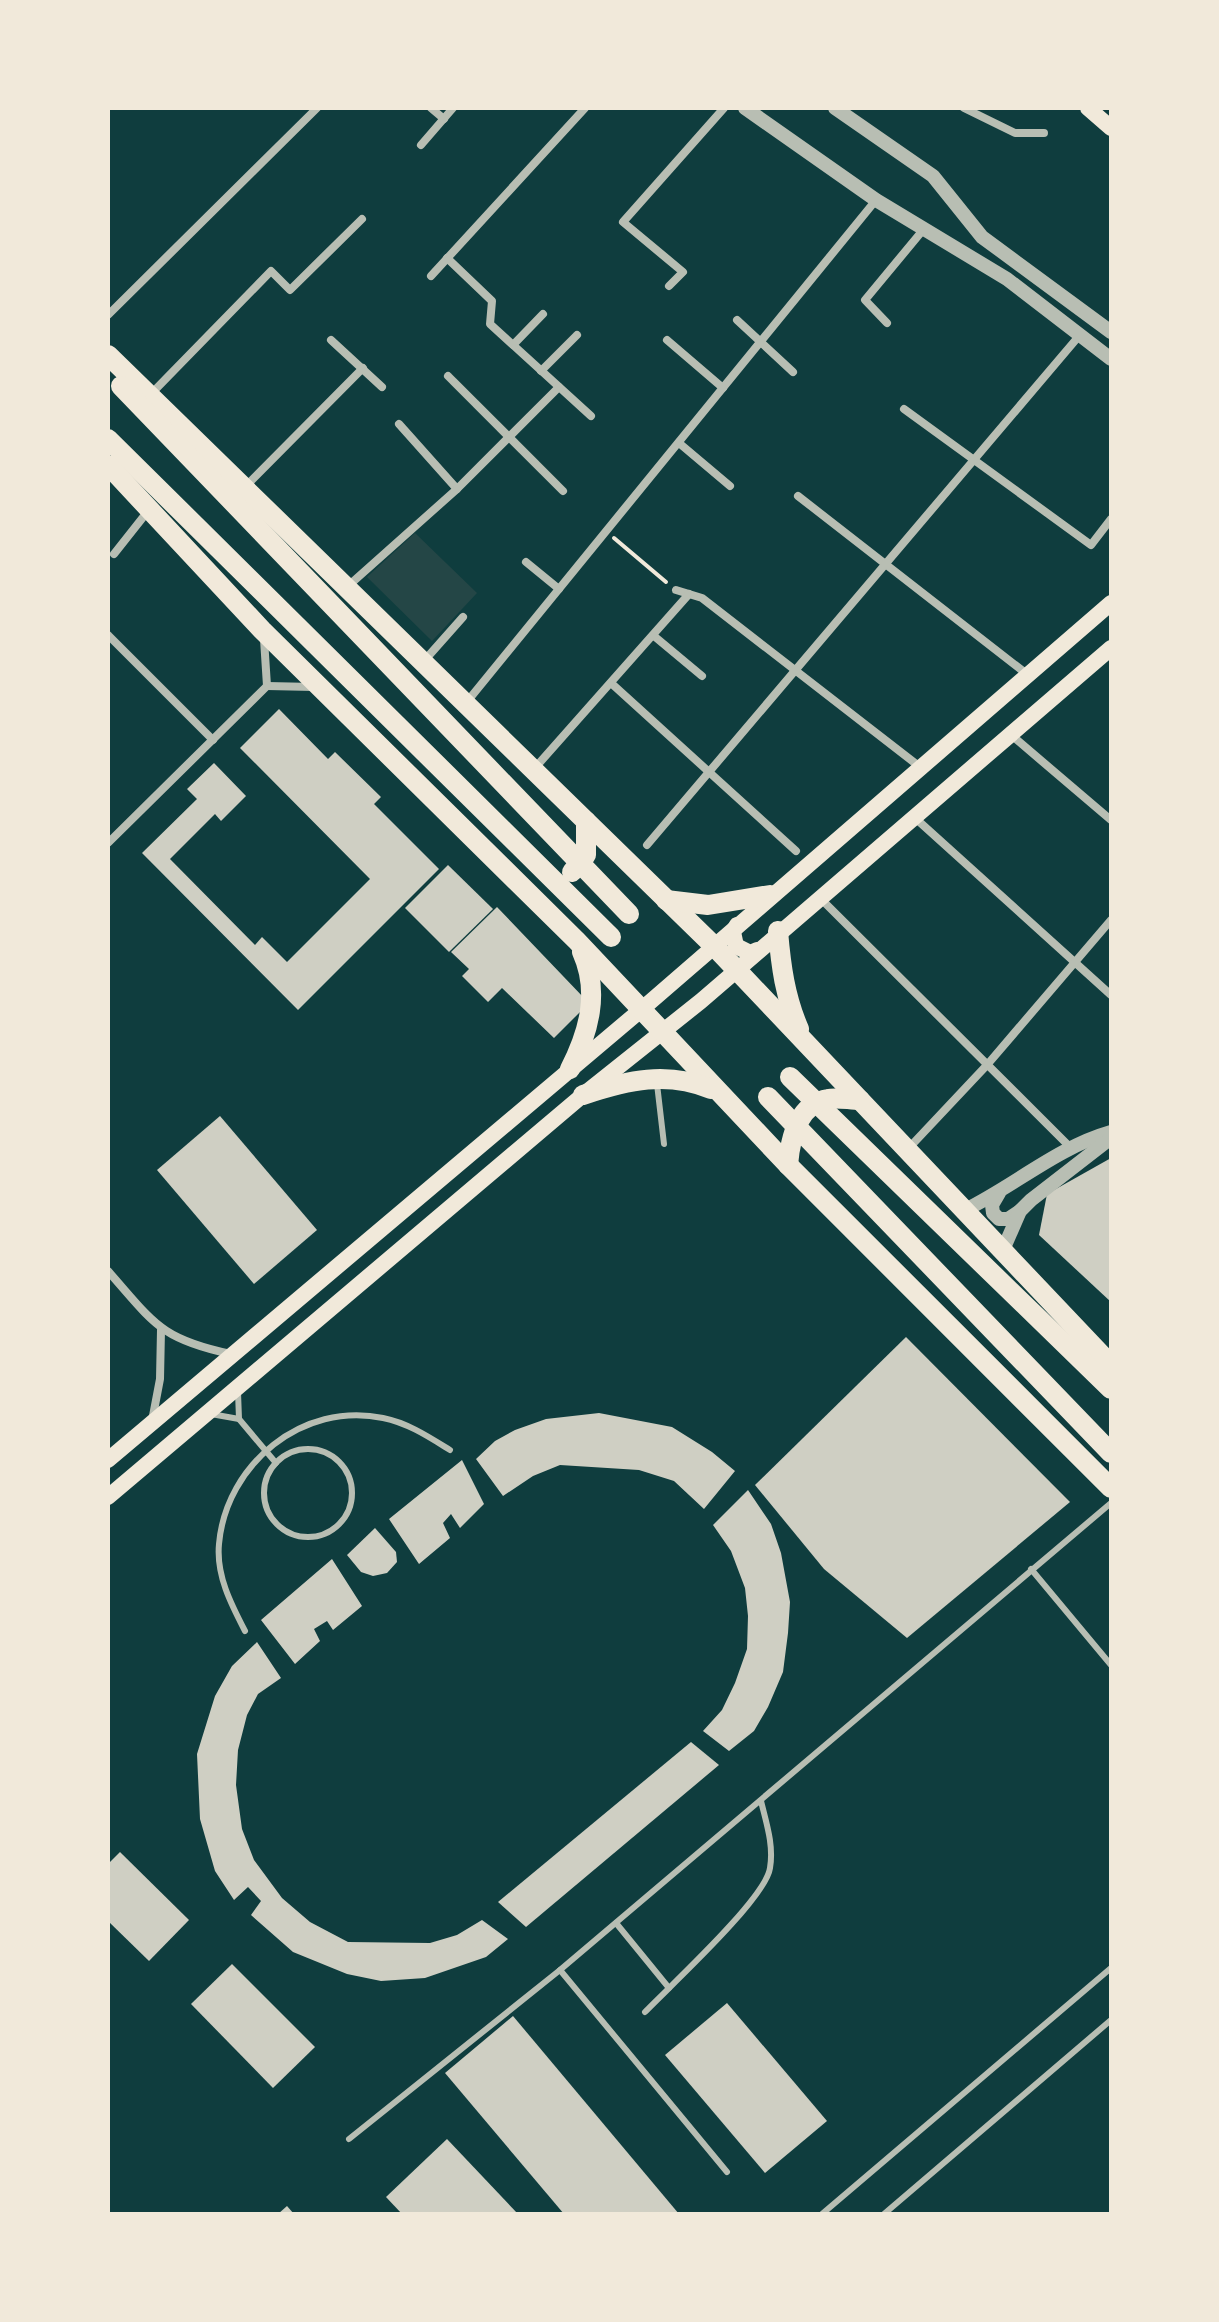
<svg xmlns="http://www.w3.org/2000/svg" width="1219" height="2322" font-family="'Fira Sans',sans-serif">
<style>
.green{fill:#244646}
.building{fill:#cfcfc3}
.lines{fill:none;stroke-linecap:round;stroke-linejoin:round}
.path{stroke:#f1e9da;stroke-width:4}
.service{stroke:#b8beb3;stroke-width:6}
.minor{stroke:#b8beb3;stroke-width:8}
.tertiary{stroke:#b8beb3;stroke-width:14}
.secondary{stroke:#f1e9da;stroke-width:16}
.primary{stroke:#f1e9da;stroke-width:20}
</style>
<rect width="100%" height="100%" fill="#0f3d3e"/>
<path class="green" d="M415,533L477,593L432,641L367,577Z"/>
<g class="building">
<path d="M279,709L328,759L335,752L381,797L374,804L439,869L298,1010L142,853L197,799L187,789L214,763L246,796L221,821L215,814L170,859L255,945L262,937L287,962L370,879L240,748Z"/>
<path d="M448,865L493,909L449,952L405,908Z"/>
<path d="M497,907L585,999L584,1008L554,1038L502,988L488,1002L462,976L469,969L451,952Z"/>
<path d="M220,1116L317,1230L254,1284L157,1170Z"/>
<path d="M1111,1158V1302L1039,1235L1047,1194Z"/>
<path d="M906,1337L1070,1502L907,1638L824,1569L755,1485Z"/>
<path d="M599,1413L672,1427L712,1452L735,1471L704,1509L674,1481L639,1470L560,1465L533,1476L503,1496L476,1459L495,1441L515,1430L546,1419Z"/>
<path d="M462,1460L484,1504L460,1528L451,1514L443,1523L450,1538L419,1564L389,1519Z"/>
<path d="M748,1490L771,1524L781,1553L790,1602L788,1633L783,1672L768,1707L754,1731L729,1751L703,1731L722,1710L735,1683L747,1649L748,1616L745,1588L731,1551L713,1525Z"/>
<path d="M375,1528L396,1552L397,1562L387,1573L373,1576L361,1572L347,1555Z"/>
<path d="M332,1559L362,1606L333,1630L327,1621L314,1629L320,1641L295,1664L261,1620Z"/>
<path d="M257,1642L281,1678L258,1694L247,1715L238,1750L236,1785L242,1829L254,1860L282,1898L310,1922L348,1942L430,1943L457,1935L482,1920L508,1939L486,1957L425,1978L381,1981L347,1974L293,1952L251,1915L261,1901L248,1887L234,1900L215,1871L200,1819L197,1754L215,1696L232,1666Z"/>
<path d="M691,1742L719,1765L526,1927L498,1902Z"/>
<path d="M120,1852L189,1920L149,1961L108,1921V1864Z"/>
<path d="M232,1964L315,2047L273,2088L191,2004Z"/>
<path d="M727,2003L827,2121L765,2173L665,2055Z"/>
<path d="M513,2016L679,2214H564L445,2073Z"/>
<path d="M447,2139L518,2214H402L386,2197Z"/>
<path d="M287,2206L294,2214H278Z"/>
</g>
<g class="lines">
<path class="path" d="M614,538L666,582"/>
<g class="service">
<path d="M657,1084L664,1144"/>
<path d="M238,1392L239,1419L276,1463"/>
<path d="M211,1414L239,1419"/>
<circle cx="308" cy="1493" r="44"/>
<path d="M1031,1569L1111,1665"/>
<path d="M245,1631C231,1604 216,1575 219,1544C226,1464 303,1401 383,1418C408,1423 429,1437 450,1450"/>
<path d="M616,1923L669,1988"/>
<path d="M560,1970L727,2172"/>
<path d="M645,2012C670,1986 766,1898 770,1868C774,1845 766,1822 761,1801"/>
<path d="M349,2139L560,1970L1111,1503"/>
<path d="M822,2214L1111,1968"/>
<path d="M884,2214L1111,2020"/>
</g>
<g class="minor">
<path d="M431,108L444,119"/>
<path d="M964,108L1015,133H1044"/>
<path d="M421,145L453,108"/>
<path d="M447,258L492,301L490,324L591,416"/>
<path d="M431,276L585,108"/>
<path d="M669,286L683,272L623,222L724,108"/>
<path d="M108,315L317,108"/>
<path d="M737,320L793,372"/>
<path d="M887,323L865,300L923,230"/>
<path d="M331,340L382,387"/>
<path d="M667,340L723,388"/>
<path d="M513,345L543,314"/>
<path d="M541,371L577,335"/>
<path d="M448,376L563,491"/>
<path d="M150,395L271,271L290,290L362,219"/>
<path d="M904,409L1091,545L1111,519"/>
<path d="M399,424L457,489"/>
<path d="M679,443L730,486"/>
<path d="M246,486L363,368"/>
<path d="M798,496L1028,675"/>
<path d="M114,554L148,511"/>
<path d="M526,562L559,589"/>
<path d="M347,587L457,489L559,387"/>
<path d="M676,590L702,598L920,767"/>
<path d="M108,635L213,740"/>
<path d="M654,636L702,676"/>
<path d="M264,639L267,686"/>
<path d="M424,661L463,617"/>
<path d="M611,683L796,851"/>
<path d="M267,686L314,687"/>
<path d="M466,703L876,200"/>
<path d="M1010,734L1111,820"/>
<path d="M534,769L689,594"/>
<path d="M914,817L1111,995"/>
<path d="M108,843L267,686"/>
<path d="M647,845L1079,336"/>
<path d="M819,897L1071,1148"/>
<path d="M907,1150L987,1065L1111,920"/>
<path d="M108,1271C154,1323 160,1339 231,1354"/>
<path d="M152,1421L160,1379L161,1330"/>
</g>
<g class="tertiary">
<path d="M745,108L876,200L1007,279L1111,359"/>
<path d="M835,108L933,176L982,237L1111,332"/>
<path d="M999,1193L992,1205L993,1213L999,1219H1008L1020,1211"/>
<path d="M965,1210C1014,1186 1058,1147 1111,1132"/>
<path d="M1003,1250L1020,1211L1031,1200L1111,1138"/>
</g>
<g class="secondary">
<path d="M1088,108L1111,128"/>
<path d="M737,925L733,932L736,946L750,953L757,950"/>
<path d="M108,1460L642,1009L1111,603"/>
<path d="M108,1497L583,1095L701,1001L1111,648"/>
</g>
<g class="primary">
<path d="M108,355L714,946L1111,1365"/>
<path d="M121,386L629,914"/>
<path d="M108,439L611,937"/>
<path d="M108,465L262,630L577,941L788,1165L1111,1488"/>
<path d="M572,872L586,855V821"/>
<path d="M666,900L708,905L770,895"/>
<path d="M778,931C781,966 785,997 799,1029"/>
<path d="M570,1069C589,1032 600,992 582,952"/>
<path d="M790,1077L1111,1389"/>
<path d="M583,1095C628,1080 667,1071 711,1089"/>
<path d="M768,1097L1111,1453"/>
<path d="M788,1165C790,1141 797,1104 828,1099C837,1097 850,1100 860,1100"/>
</g>
</g>
<rect width="1219" height="2322" fill="none" stroke="#f1e9da" stroke-width="220"/>
</svg>
